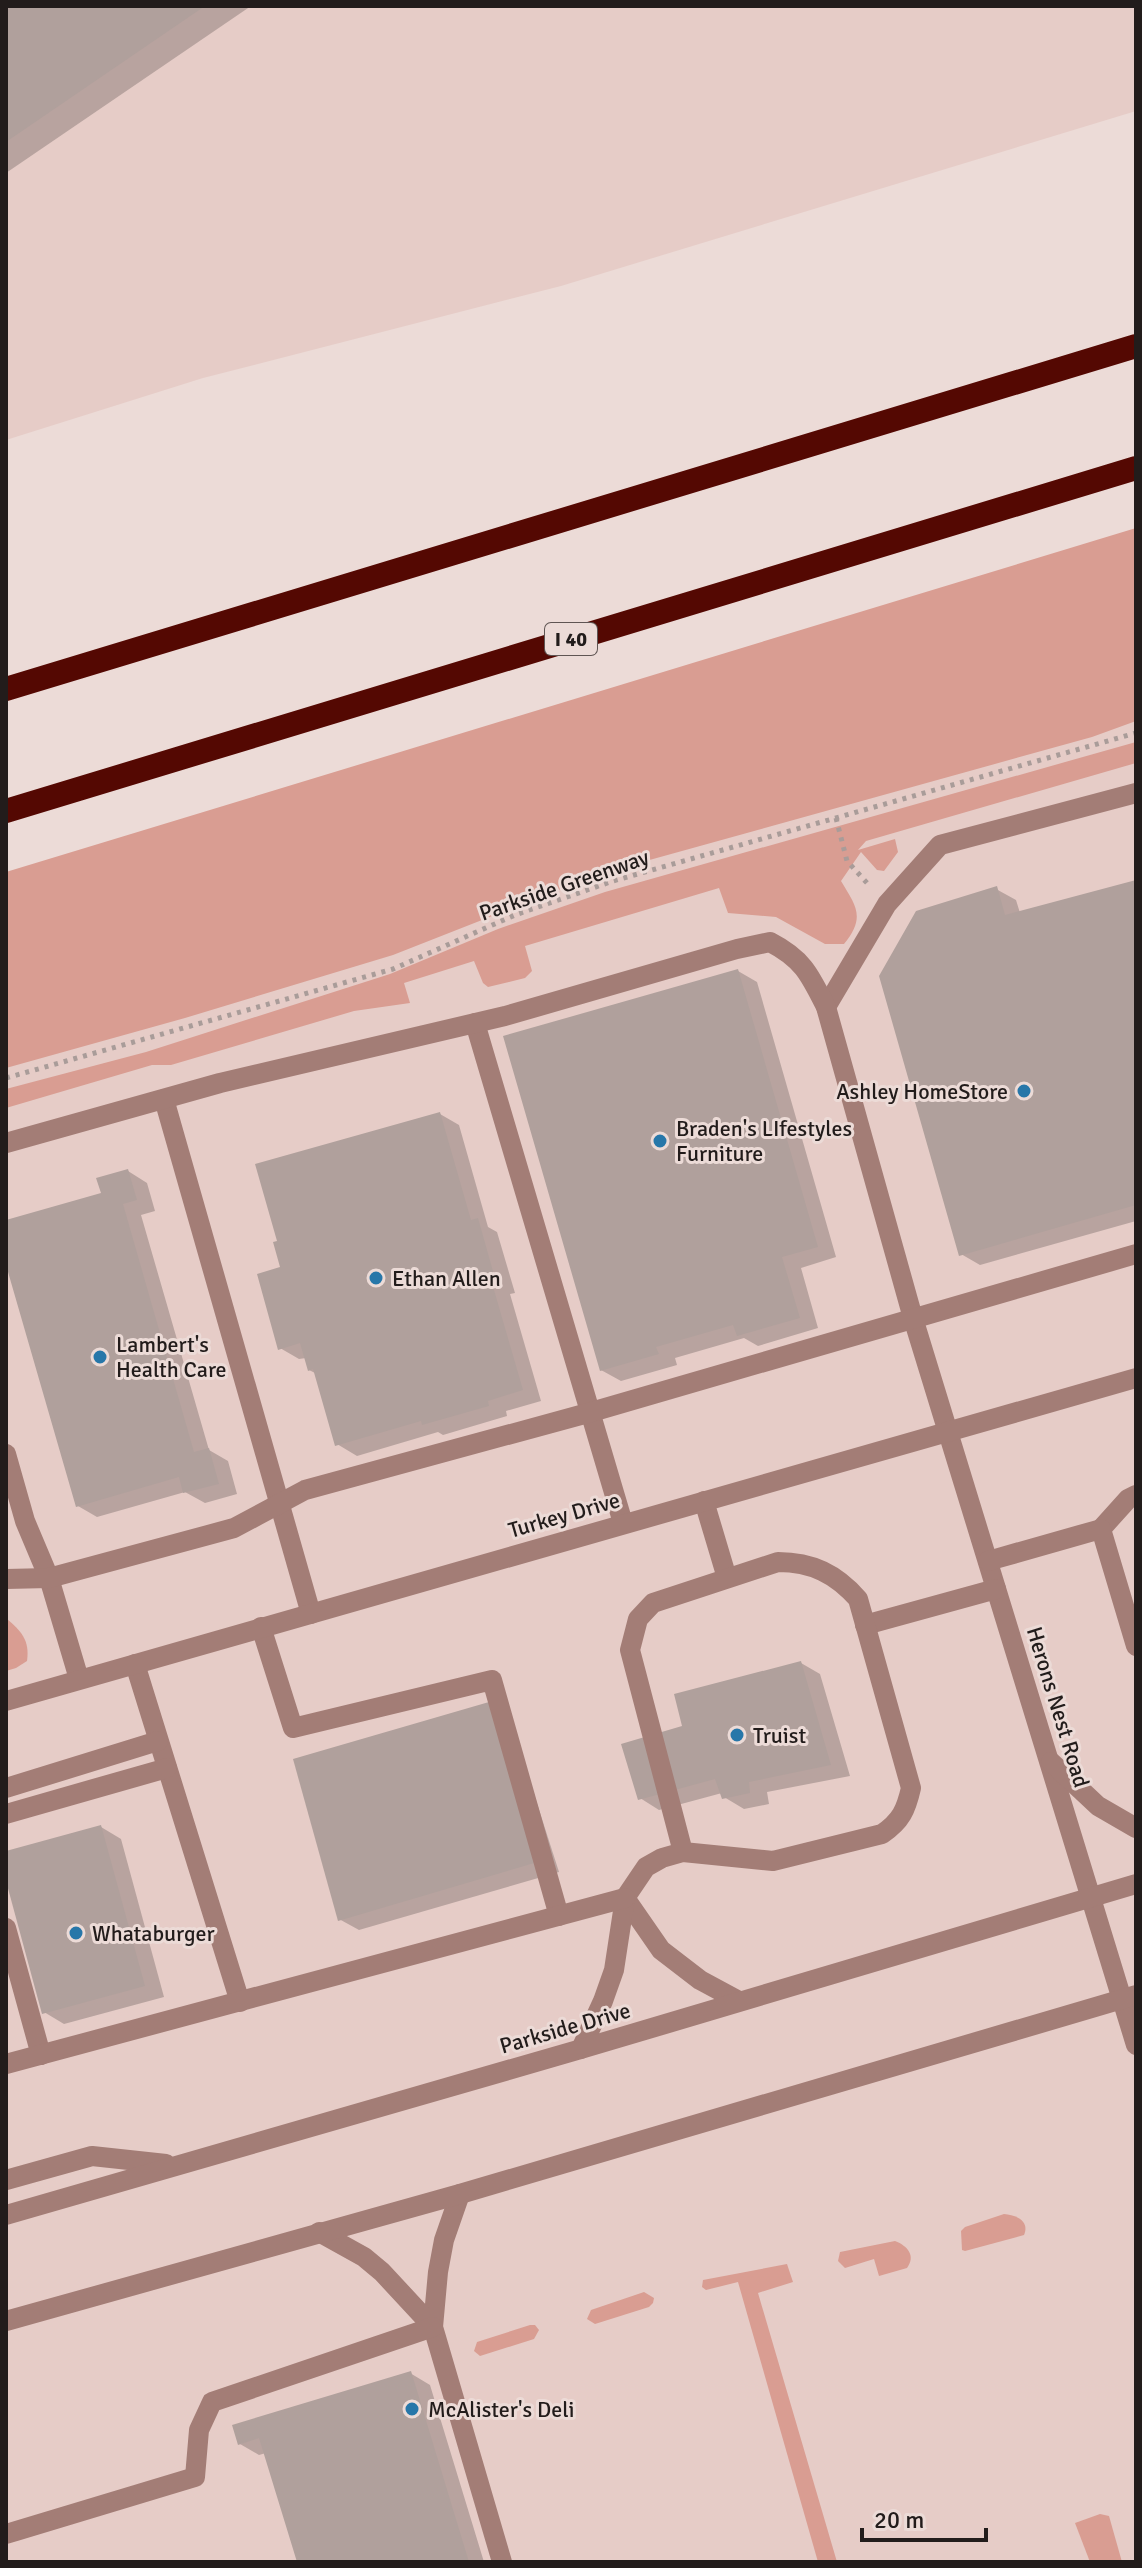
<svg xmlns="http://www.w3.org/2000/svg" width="1142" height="2568" font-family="Signika,sans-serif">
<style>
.built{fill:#e6ccc7}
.green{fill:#d99d92}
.shadow{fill:#0003}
.building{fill:#b0a09c}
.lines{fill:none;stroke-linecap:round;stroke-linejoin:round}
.path{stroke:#a99c99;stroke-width:5;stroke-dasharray:4 6;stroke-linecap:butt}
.minor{stroke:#a37d76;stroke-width:20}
.highway{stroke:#540802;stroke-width:24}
.poi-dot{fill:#2777a9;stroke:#ecdbd7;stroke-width:3}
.labels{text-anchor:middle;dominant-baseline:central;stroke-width:6;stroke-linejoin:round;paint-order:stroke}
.shield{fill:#ecdbd7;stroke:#5f5553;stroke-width:2}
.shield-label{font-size:20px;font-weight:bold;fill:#221c1b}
.street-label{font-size:22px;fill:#221c1b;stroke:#ecdbd7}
.poi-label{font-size:22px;fill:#221c1b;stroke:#ecdbd7;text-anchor:start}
</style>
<rect width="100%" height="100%" fill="#ecdbd7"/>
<g class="built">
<path d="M6,6H1136V111L561,286L203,378L6,440Z"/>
<path d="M1136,697V2562H6V1041Z"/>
</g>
<g class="green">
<path d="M1136,528V721L1092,737L599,874L393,955L185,1018L6,1068V872Z"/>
<path d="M1136,742V763L866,841L858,850L895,839L898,852L884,871L877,870L861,852L841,881C856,906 866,917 844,944H825L776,917L728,913L719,888L525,946L532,971L525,978L488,987L483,983L474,961L404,983L410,1003L354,1011L171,1065H152L6,1108V1089L146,1052L390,974L498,929L605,892Z"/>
<path d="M6,1618C21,1631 30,1640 27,1661L16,1668L6,1671Z"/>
<path d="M1004,2214C1016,2215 1030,2221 1024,2235L965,2251L962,2250L961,2231L965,2227Z"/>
<path d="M895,2241C908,2246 916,2256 907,2268L879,2276L874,2259L845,2268L838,2261L840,2252Z"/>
<path d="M787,2264L793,2282L758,2293L837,2562H818L738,2282L706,2290L702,2287L703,2280Z"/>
<path d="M644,2292L654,2298L653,2303L649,2307L595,2324L587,2319L591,2310Z"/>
<path d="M530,2325H535L539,2330L534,2339L480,2356L474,2351L477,2342Z"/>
<path d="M1100,2514L1109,2516L1122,2562H1090L1075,2523Z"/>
</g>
<g class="shadow">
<path d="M6,6H251L6,173Z"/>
<path d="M1136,882V1221L980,1265L961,1254L996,889L1016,900L1020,913Z"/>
<path d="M738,971L757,982L836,1257L801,1268L818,1328L758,1346L744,1338L675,1358L677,1365L621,1381L601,1370Z"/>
<path d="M440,1114L459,1125L488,1227L497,1232L515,1293L510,1294L541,1401L506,1411L507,1416L443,1435L438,1432L357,1456L337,1444L317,1374L309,1370L306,1358L299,1359L280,1348L283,1269Z"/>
<path d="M128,1171L147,1183L155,1211L141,1215L209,1450L228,1461L237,1494L205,1503L185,1492L97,1517L78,1506L6,1258V1222L103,1194Z"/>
<path d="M801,1663L820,1674L850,1776L767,1792L769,1804L744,1809L724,1797L722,1793L659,1810L640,1798L685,1727Z"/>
<path d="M509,1716L559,1872L359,1930L339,1919Z"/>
<path d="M101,1827L121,1839L164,1997L64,2024L44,2012L6,1873V1853Z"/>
<path d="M410,2373L430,2385L484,2562H299L266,2453L259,2455L240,2444Z"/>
</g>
<g class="building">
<path d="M6,6H205L6,142Z"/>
<path d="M1136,880V1205L959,1256L879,976L916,911L997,886L1005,915Z"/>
<path d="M738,969L818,1247L782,1257L800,1318L737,1336L733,1325L656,1347L659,1354L600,1371L503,1036Z"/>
<path d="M440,1112L471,1220L478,1218L496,1282L492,1283L523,1390L488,1401L489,1406L422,1425L421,1421L335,1446L313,1369L308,1371L300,1343L278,1350L257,1274L280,1267L273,1242L277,1241L255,1164Z"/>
<path d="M128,1169L137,1200L123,1204L194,1452L209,1448L219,1484L183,1493L179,1477L76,1507L6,1265V1220L101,1193L96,1178Z"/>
<path d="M801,1661L831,1765L749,1782L750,1793L722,1799L715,1779L638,1800L621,1744L682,1726L674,1694Z"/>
<path d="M489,1702L541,1861L338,1921L293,1759Z"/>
<path d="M101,1825L145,1986L42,2014L6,1881V1851Z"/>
<path d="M411,2371L469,2562H297L259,2438L238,2445L232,2425Z"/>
</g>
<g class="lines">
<g class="path">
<path d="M836,818L847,861L867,883"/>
<path d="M6,1078L393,969L515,915L613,881L1136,733"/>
</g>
<g class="minor">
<path d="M826,1007L887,904L940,845L1136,793"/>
<path d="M475,1023L623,1523"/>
<path d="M164,1099L311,1614"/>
<path d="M6,1143L220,1083L505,1016L737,949L770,942C803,959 810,975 826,1007L913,1318L1136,2045"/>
<path d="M6,1454L25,1521L49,1578L79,1679"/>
<path d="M704,1501L727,1578"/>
<path d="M1101,1529L1128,1499L1136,1495"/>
<path d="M988,1561L1101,1529L1136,1646"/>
<path d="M6,1579L49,1578L234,1528L305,1490L588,1413L1136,1254"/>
<path d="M865,1625L996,1589"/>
<path d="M261,1627L293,1728L492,1680L559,1916"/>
<path d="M135,1664L240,2002"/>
<path d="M6,1701L1136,1378"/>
<path d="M1051,1762L1098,1806L1136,1828"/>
<path d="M6,1788L158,1741"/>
<path d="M6,1814L167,1768"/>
<path d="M625,1898L661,1950L700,1980L739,2001"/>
<path d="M6,1928L41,2055"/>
<path d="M581,2049L603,2001L614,1970L625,1898L646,1867L662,1858L683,1852L773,1861L882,1834C901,1821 906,1810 911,1788L858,1599C836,1574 812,1562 778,1562L653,1603L638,1619L630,1650L683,1852"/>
<path d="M6,2064L625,1898"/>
<path d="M6,2180L92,2156L166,2164"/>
<path d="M460,2194L444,2240L438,2272L433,2327L502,2562"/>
<path d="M6,2215L581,2049L1136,1884"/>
<path d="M319,2232L364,2257L382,2272L433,2327"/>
<path d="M6,2321L460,2194L1136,1995"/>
<path d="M6,2534L195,2477L199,2430L212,2402L433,2327"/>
</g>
<g class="highway">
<path d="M6,689L1136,346"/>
<path d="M6,811L1136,468"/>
</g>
</g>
<g class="poi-dot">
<circle cx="1024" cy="1091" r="8"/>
<circle cx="660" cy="1141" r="8"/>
<circle cx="376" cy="1278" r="8"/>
<circle cx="100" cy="1357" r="8"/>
<circle cx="737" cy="1735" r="8"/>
<circle cx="76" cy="1933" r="8"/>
<circle cx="412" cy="2409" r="8"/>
</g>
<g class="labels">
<rect class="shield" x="545" y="623" width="52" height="32" rx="6"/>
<g class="shield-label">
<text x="571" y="639">I 40</text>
</g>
<g class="street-label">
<text transform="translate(564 885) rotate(-19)">Parkside Greenway</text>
<text transform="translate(564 1515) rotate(-16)">Turkey Drive</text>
<text transform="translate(1058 1707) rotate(73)">Herons Nest Road</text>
<text transform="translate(565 2028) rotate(-16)">Parkside Drive</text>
</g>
<g class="poi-label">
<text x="1008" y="1091" text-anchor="end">Ashley HomeStore</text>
<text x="676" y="1128">Braden's LIfestyles<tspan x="676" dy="25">Furniture</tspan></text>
<text x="392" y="1278">Ethan Allen</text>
<text x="116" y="1344">Lambert's<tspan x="116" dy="25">Health Care</tspan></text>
<text x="753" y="1735">Truist</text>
<text x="92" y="1933">Whataburger</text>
<text x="428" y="2409">McAlister's Deli</text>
</g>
</g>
<rect width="1142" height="2568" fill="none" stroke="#221c1b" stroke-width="16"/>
<path d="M862 2528v12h124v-12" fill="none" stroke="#221c1b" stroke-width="4"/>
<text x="874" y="2528" font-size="24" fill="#221c1b" stroke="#ecdbd7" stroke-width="6" paint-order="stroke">20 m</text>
</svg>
